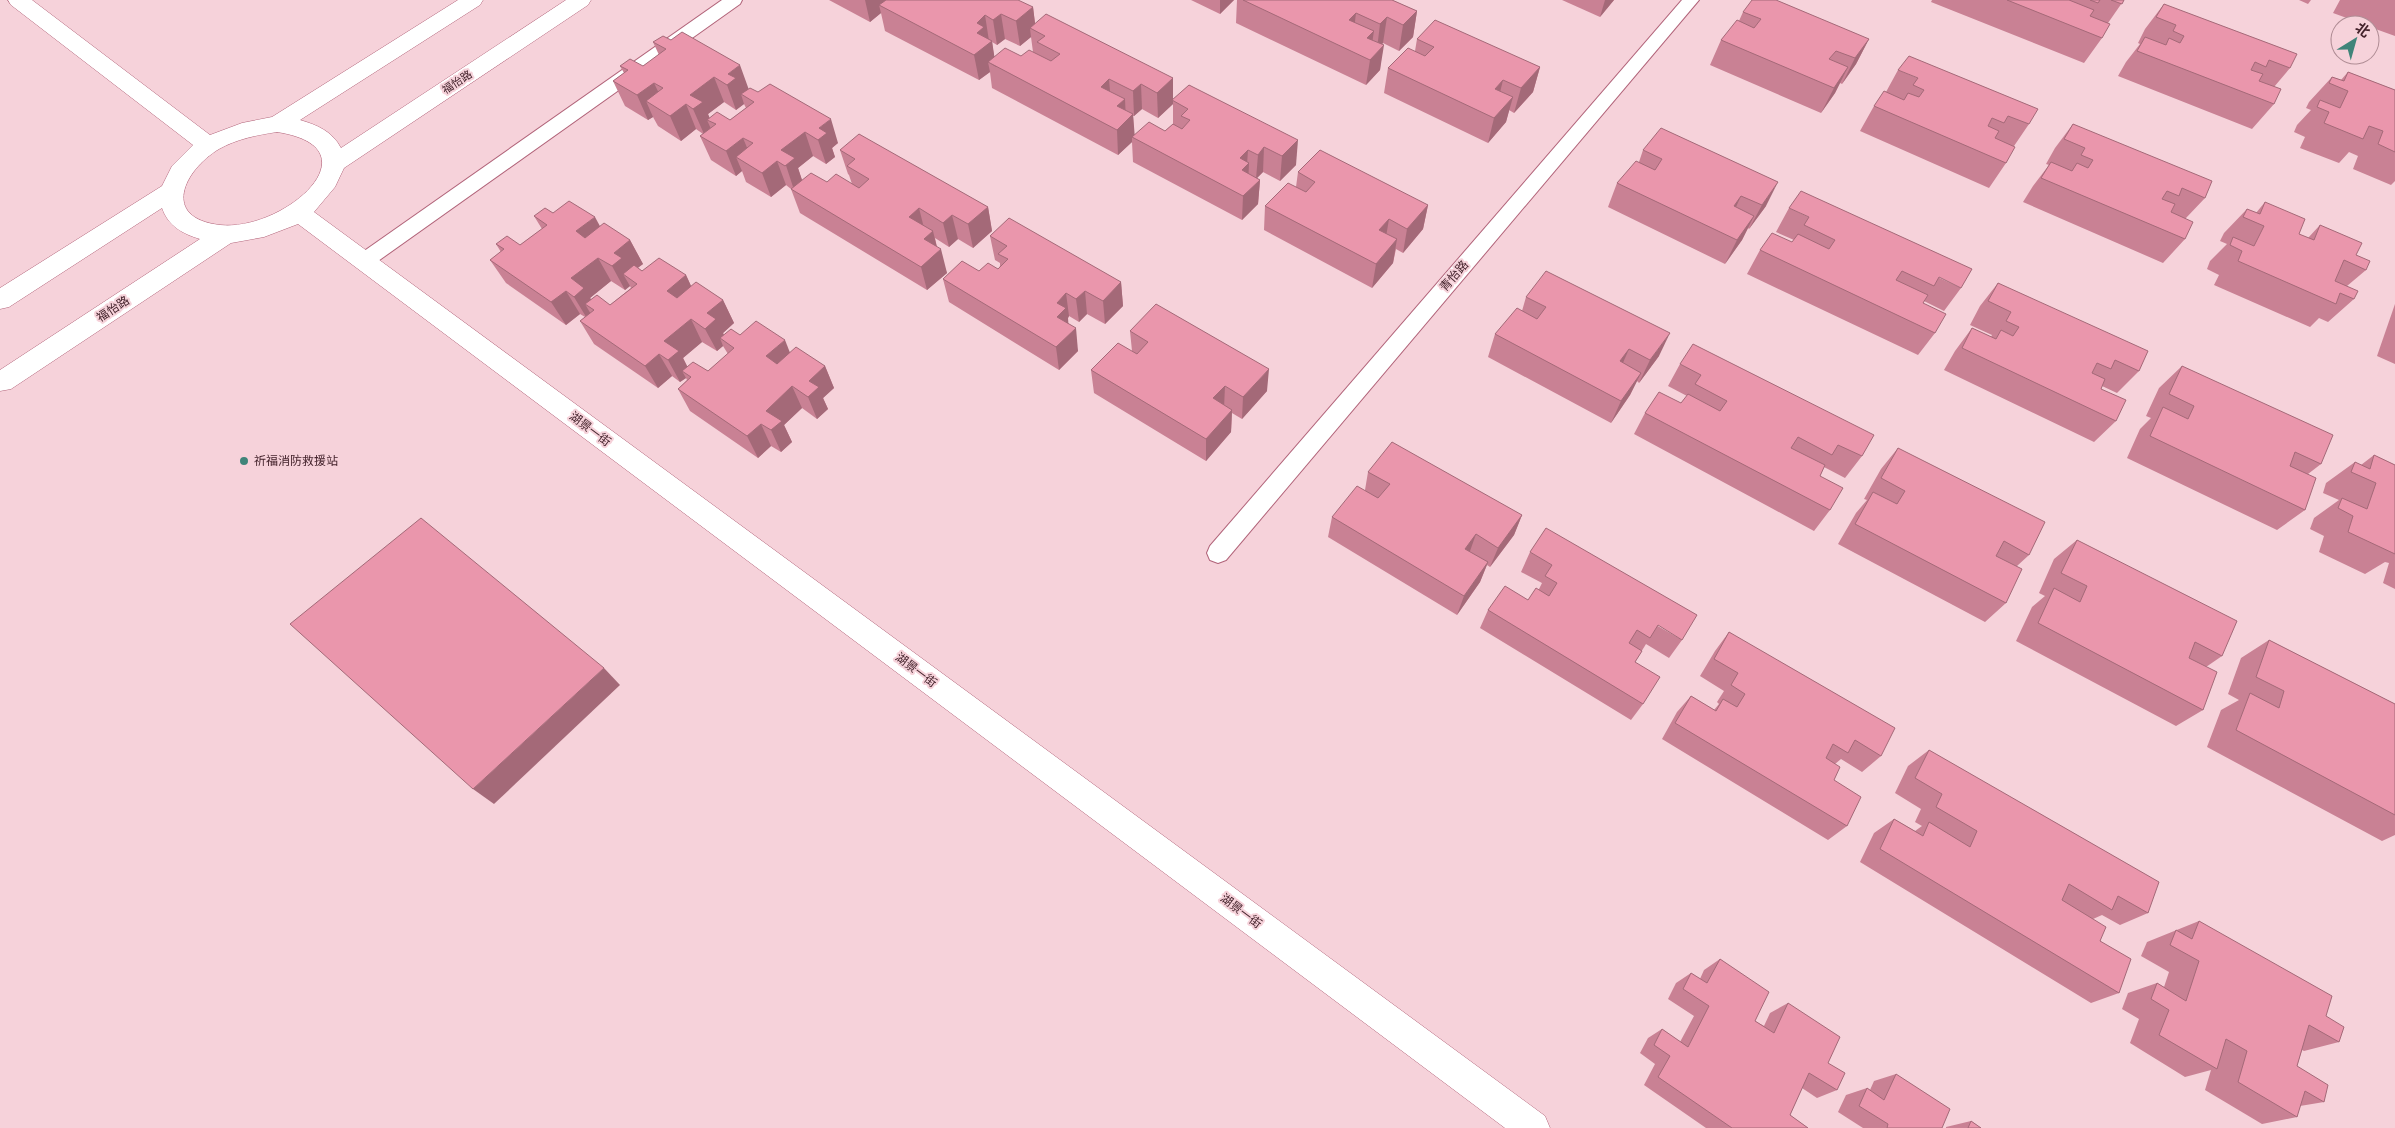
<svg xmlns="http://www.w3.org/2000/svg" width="2395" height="1128" font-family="'Public Sans','Noto Sans SC',sans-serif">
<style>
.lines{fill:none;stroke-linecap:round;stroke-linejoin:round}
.lane-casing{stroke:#b16379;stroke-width:2}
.street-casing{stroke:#b16379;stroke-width:1}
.lane{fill:#fff;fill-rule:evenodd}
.street{fill:#fff;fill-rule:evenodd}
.wall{fill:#c98194;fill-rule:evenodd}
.shaded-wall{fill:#a46978}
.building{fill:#ea96ac;stroke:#a46978}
.poi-dot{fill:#3f8479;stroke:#f6d2da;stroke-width:2}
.labels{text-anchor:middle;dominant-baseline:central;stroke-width:4;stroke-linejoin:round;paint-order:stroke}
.far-street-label{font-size:11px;fill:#44232c;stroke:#f6d2da}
.street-label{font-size:12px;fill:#44232c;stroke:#f6d2da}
.poi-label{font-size:12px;fill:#44232c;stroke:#f6d2da;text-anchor:start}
</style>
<rect width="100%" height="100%" fill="#f6d2da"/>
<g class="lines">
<g class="lane-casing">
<g id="lane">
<path d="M722,0H742L740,4L371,266L364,268L357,266L354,261L357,256Z"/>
<path d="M1682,0H1699L1226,560L1218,563L1210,560L1207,553L1210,546Z"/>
</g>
</g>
<g class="street-casing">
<path id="street" d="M8,0H32L210,135L242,123L272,117L458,0H483L480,5L300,120C317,125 332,131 341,148L566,0H591L588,5L344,168L335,187L314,212L1545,1116L1550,1128H1505L298,224L264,237L231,243L11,389L0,391V370L200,239C183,234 168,226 162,208L9,307L0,309V288L162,186L172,166L193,145L11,5ZM277,132C380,148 283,232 220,225C161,218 183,171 219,149C237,139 257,135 277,132Z"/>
</g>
<use href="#lane" class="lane"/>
<use href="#street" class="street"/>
</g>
<g class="wall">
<path d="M829,0H885L1033,7L1035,24L1173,78V100L1189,85L1296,165L1280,181L1263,172L1257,178L1260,180L1258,204L1242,220L1133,162L1132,142L1118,155L992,88L990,72L979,80L885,31L881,13L870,22ZM1031,37L1033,52L1021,56L994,57L992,42L997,45L1005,39L1020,46ZM1173,104V124L1165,131L1134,135L1133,116H1134L1142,109L1158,118Z"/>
<path d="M1191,0H1234L1220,14Z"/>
<path d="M1237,0H1392L1417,11L1413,37L1399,51L1383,43L1382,44L1380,70L1366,85L1236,23Z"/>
<path d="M1562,0H1614L1600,17Z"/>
<path d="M1932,0H2124L2108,23L2102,38L2084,63L1931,2Z"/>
<path d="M2299,0H2311L2308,4Z"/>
<path d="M2340,0H2395V36L2370,27V25H2366L2333,13Z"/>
<path d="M2164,4L2290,68L2274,87V104L2252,129L2118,76L2126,62L2140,44L2138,43L2145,29Z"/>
<path d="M1743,12L1869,39L1856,64L1842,84L1840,83L1835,93L1821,113L1710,65L1721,40L1739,21Z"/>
<path d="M1417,39L1540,67L1533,92L1514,113L1509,110L1506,122L1488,143L1384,93L1388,68L1415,51Z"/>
<path d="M653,42L748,89L838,143L832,148L835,157L826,164L813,156L798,168L802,180L852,184L849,175L848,174L840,150L988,207L992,231L973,248L958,239L949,247L935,238L937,247L947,273L927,290L800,213L791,189L786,185L771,197L746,182L742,171L736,176L711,160L700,136L703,134L696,129L681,141L658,126L653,117L648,120L625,106L613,81L624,73L620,66H643L659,55ZM724,102L736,110L744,104L746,108L730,120L709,118L708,114Z"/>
<path d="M1898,70L2029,124L2014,146L2006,163L1989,188L1860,131L1874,106L1886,92Z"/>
<path d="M2348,72L2395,90V181L2391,185L2353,169L2358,156L2349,152L2339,163L2300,148L2305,137L2294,132L2297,125L2311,110L2306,108L2309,102L2332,77L2341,80Z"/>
<path d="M2073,124L2205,198L2186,218L2185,239L2163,263L2023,202L2033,186L2049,165L2046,164L2055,148Z"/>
<path d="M1643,150L1766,206L1749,229L1748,228L1742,240L1725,264L1608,207L1617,183L1639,162Z"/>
<path d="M1298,172L1428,205L1423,229L1403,253L1396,249L1393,263L1372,288L1264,230L1265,206L1296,187Z"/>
<path d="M2265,202L2299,234L2308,238L2320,225L2356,255L2366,270L2347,286L2354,299L2328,322L2319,318L2310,327L2214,285L2219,275L2207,269L2210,261L2227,244L2220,241L2224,233L2247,209L2256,213Z"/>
<path d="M1789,208L1961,288L1944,311L1924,301L1923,303L1935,333L1918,355L1747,274L1760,250L1792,242L1794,240L1776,232Z"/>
<path d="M553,213L600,226L630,240L643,264L638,268L642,271L686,275L691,286L723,300L734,323L723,333L724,335H740L790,352L825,366L834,388L823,398L828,409L817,419L802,408L784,425L792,442L781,452L771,446L758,458L690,411L678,389L687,380L686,378L680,382L672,376L658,388L594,344L580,321L585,317L580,314L566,325L506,283L490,260L501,252L496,244L520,245L542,229L534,216ZM611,281L625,290L630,286L631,288L610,305L591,299L590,298ZM702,342L717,351L723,346L728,354L708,371L687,366L683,358Z"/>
<path d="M990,236L1121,282L1123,306L1105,324L1087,314L1079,322L1069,316L1068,318V324L1078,351L1059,370L949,302L943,279L998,269L1000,266V263L995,260Z"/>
<path d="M1998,283L2139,371L2117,393L2102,386L2101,389L2116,421L2094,442L1944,370L1955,351L1972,328L1991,337L1992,335L1970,325L1980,306Z"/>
<path d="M1526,297L1659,356L1639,383L1637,381L1630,395L1611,423L1488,357L1495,334L1522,311Z"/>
<path d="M2395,304V364L2377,356Z"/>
<path d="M1130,331L1267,391L1242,419L1232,413L1231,432L1206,461L1094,393L1091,370L1132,351Z"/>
<path d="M1680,364L1862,456L1845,478L1824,467L1820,476L1830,510L1814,531L1634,434L1645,413L1681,403L1687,396L1668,386Z"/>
<path d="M2182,366L2321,464L2308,474L2305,510L2277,530L2127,458L2140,429L2151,418L2146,416L2159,388Z"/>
<path d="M1898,448L2029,555L2017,566L2006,603L1985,622L1838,544L1856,513L1867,500L1864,499L1881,469Z"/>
<path d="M2374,455L2395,465V589L2383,583L2389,563L2385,562L2365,574L2319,552L2324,536L2310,529L2314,518L2339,500L2323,493L2326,483L2355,462L2361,465Z"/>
<path d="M1368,472L1522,515L1514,535L1490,567L1487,565L1480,582L1457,615L1328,537L1332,517L1365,490Z"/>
<path d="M2077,540L2222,656L2206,667L2203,710L2176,726L2016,641L2032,607L2045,596L2039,593L2054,559Z"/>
<path d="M1530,552L1682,640L1669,658L1646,644L1635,662L1643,704L1631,720L1480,628L1488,610L1528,600L1539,589L1542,583L1521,572Z"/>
<path d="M1729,632L1881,756L1862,772L1841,759L1835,764L1834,780L1847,826L1828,840L1662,739L1677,712L1691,696L1714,710L1719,704L1717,702L1724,691L1700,676L1715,651Z"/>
<path d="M2269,640L2395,704V835L2382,841L2207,747L2221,710L2239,700L2228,694L2241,658Z"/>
<path d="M1929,750L2148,913L2120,925L2102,915L2093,919L2119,993L2091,1003L1860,862L1874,833L1894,819L1915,831L1922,826L1915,822L1921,809L1895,793L1908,766Z"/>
<path d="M2199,921L2326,1016L2339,1042L2304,1051L2302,1050L2297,1066L2324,1102L2300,1106L2297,1117L2262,1124L2205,1090L2211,1070L2185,1077L2130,1043L2139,1019L2122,1009L2128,993L2157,983L2164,987L2169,972L2141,956L2147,942Z"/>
<path d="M1720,959L1755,1021L1764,1026L1770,1013L1788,1003L1828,1063L1837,1090L1817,1098L1802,1088L1790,1115L1808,1128H1706L1644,1085L1655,1064L1640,1053L1648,1038L1662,1029L1680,1042L1694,1016L1668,999L1676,983L1691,973L1700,979L1704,970Z"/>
<path d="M1896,1074L1942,1128H1863L1838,1112L1846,1095L1867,1088L1870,1090L1874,1081Z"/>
<path d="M1971,1121L1981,1128H1946V1127Z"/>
</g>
<g class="shaded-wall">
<path d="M865,0H885L887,9L879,5L881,13L870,22Z"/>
<path d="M1220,0H1234L1220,14Z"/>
<path d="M1605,0H1614L1600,17Z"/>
<path d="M1033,7L1036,31L1030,28L1031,37L1020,46L1016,21Z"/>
<path d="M1417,11L1413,37L1399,51L1403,25Z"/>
<path d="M1356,13L1353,38L1349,20Z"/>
<path d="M1001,14L1005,39L997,45L993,20Z"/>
<path d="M985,15L989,41H992L996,67L988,62L990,72L979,80L974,55L977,23Z"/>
<path d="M1387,17L1383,43L1377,49L1380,24Z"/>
<path d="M1374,31L1370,56L1367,38Z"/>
<path d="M1869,39L1856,64L1842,84L1855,58Z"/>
<path d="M1384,45L1380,70L1366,85L1370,60Z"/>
<path d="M740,65L749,90L741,94L744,104L736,110L727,85L728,74Z"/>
<path d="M1540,67L1533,92L1514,113L1521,88Z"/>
<path d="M1848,67L1835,93L1821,113L1834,88Z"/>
<path d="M714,77L724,102L708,114L711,121L707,120L711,129L704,134L693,109L690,95Z"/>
<path d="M1173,78V104L1158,118L1157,93Z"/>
<path d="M1109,79L1111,104L1101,87Z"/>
<path d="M1503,80L1497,105L1495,89Z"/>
<path d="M654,83L666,108L646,101L653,117L648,120L637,95Z"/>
<path d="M1141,84L1142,109L1134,116L1133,91Z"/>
<path d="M1513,97L1506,122L1488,143L1494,118Z"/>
<path d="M1125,99L1126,121L1133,114L1135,139L1132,137V142L1118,155L1117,130V106Z"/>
<path d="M686,104L696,129L681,141L670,116Z"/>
<path d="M831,119L838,143L832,148L835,157L826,164L818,140L819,128Z"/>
<path d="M805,132L813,156L798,168L803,183L794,190L781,150Z"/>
<path d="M743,138L753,162L736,157L742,171L736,176L726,151Z"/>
<path d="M1298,140L1296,165L1280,181L1282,156Z"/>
<path d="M1264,147L1263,172L1256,179L1258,155Z"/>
<path d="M1248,150L1247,165L1249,163L1248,187L1241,180L1240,158Z"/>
<path d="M777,161L786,185L771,197L762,173Z"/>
<path d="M1260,180L1258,204L1242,220L1243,196Z"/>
<path d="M1778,182L1766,206L1749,229L1762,205Z"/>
<path d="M1741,196L1730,220L1734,206Z"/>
<path d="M1428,205L1423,229L1403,253L1407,229Z"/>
<path d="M988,207L992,231L973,248L968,224Z"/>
<path d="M919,208L925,232L909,217Z"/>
<path d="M952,215L958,239L949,247L943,223Z"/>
<path d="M1754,216L1742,240L1725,264L1737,240Z"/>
<path d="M595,217L608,241L589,255L576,231Z"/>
<path d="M1389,219L1385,243L1379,230Z"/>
<path d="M933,231L938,252L941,249L947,273L927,290L921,267L924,239Z"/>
<path d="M1397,239L1393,263L1372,288L1376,264Z"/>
<path d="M630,240L643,264L630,273L623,274L630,286L625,290L612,266L614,253Z"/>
<path d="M598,258L611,281L590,298L598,311L594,310L585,304L592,316L588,320L574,297L571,278Z"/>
<path d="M686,275L697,299L679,314L667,291Z"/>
<path d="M1121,282L1123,306L1105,324L1103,301Z"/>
<path d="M566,291L580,314L566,325L551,302Z"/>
<path d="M1085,291L1087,314L1079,322L1076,299Z"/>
<path d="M1066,293L1069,316L1068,318L1069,332L1057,317V303Z"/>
<path d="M723,300L734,323L723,333L727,342L720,338L723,346L717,351L705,329L707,313Z"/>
<path d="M691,319L702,342L683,358L691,374L682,371L686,378L680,382L668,360L664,341Z"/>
<path d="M1076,328L1078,351L1059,370L1056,347Z"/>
<path d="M1670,333L1659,356L1639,383L1650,360Z"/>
<path d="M785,340L794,363L776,379L766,356Z"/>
<path d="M1629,349L1619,372L1620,361Z"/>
<path d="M659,354L672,376L658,388L645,366Z"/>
<path d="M825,366L834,388L823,398L828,409L817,419L808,397L809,381Z"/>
<path d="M1269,369L1267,391L1242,419L1243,397Z"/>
<path d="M1641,373L1630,395L1611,423L1621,401Z"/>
<path d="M792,386L802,408L784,425L792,442L781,452L771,430L766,411Z"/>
<path d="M1225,386L1224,408L1213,398Z"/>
<path d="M1232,410L1231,432L1206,461V439Z"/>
<path d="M761,424L771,446L758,458L747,436Z"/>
<path d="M1522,515L1514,535L1490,567L1498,548Z"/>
<path d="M1476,534L1469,554L1465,549Z"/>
<path d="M1488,562L1480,582L1457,615L1464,596Z"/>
<path d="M604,668L620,685L494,804L473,789Z"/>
</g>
<g class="building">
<path d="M886,0H1018L1033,7L1016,21L1001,14L993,20L985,15L977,23L984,27L977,33L992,41L974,55L879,5Z"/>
<path d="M1243,0H1392L1417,11L1403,25L1387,17L1380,24L1356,13L1349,20L1374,31L1367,38L1384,45L1370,60Z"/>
<path d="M1752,0H1776L1869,39L1855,58L1836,51L1829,59L1848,67L1834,88L1721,40L1737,20L1754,28L1761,19L1743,12Z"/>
<path d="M2007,0H2069L2094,10L2090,16L2110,24L2102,38Z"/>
<path d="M2090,0H2100L2098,3Z"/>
<path d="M2111,0H2124L2122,4Z"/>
<path d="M2164,4L2297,54L2290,68L2269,60L2266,67L2255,62L2251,70L2263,74L2259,81L2281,89L2274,104L2137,51L2145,37L2166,45L2169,38L2180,43L2184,36L2173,31L2176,25L2156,17Z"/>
<path d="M1046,14L1173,78L1157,93L1141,84L1133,91L1109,79L1101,87L1125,99L1117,106L1133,114L1117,130L988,62L1005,48L1021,56L1029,50L1051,61L1060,54L1037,42L1045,36L1030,28Z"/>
<path d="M1435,20L1540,67L1521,88L1503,80L1495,89L1513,97L1494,118L1388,68L1408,48L1425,56L1434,47L1417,39Z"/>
<path d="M682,32L740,65L728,74L736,78L727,85L714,77L690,95L703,102L693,109L686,104L670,116L646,101L663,88L654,83L637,95L613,81L628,70L620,66L630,59L643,66L666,49L653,42L663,36L671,40Z"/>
<path d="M1909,56L2038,109L2029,124L2008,116L2004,123L1992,118L1988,126L1999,131L1995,138L2015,147L2006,163L1874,106L1884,91L1904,100L1908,93L1919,97L1924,90L1913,85L1918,78L1898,70Z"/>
<path d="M2348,72L2395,90V152L2378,144L2383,131L2369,126L2363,139L2324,123L2329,112L2317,107L2320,100L2340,108L2348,91L2329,83L2332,77L2344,81Z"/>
<path d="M770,84L831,119L819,128L827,133L818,140L805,132L781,150L795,158L785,166L777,161L762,173L736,157L753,143L743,138L726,151L700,136L716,124L707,120L717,112L730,120L754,102L741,94L750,88L758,92Z"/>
<path d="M1189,85L1298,140L1282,156L1264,147L1258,155L1248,150L1240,158L1249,163L1242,170L1260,180L1243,196L1132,137L1149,122L1165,131L1173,124L1182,129L1190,120L1181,116L1188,109L1172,100Z"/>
<path d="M2073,124L2212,181L2205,198L2182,188L2179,196L2167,191L2162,199L2175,204L2171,212L2193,222L2185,239L2041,178L2051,162L2072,171L2077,163L2088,168L2093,160L2081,155L2085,148L2064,139Z"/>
<path d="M1661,128L1778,182L1762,205L1741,196L1734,206L1754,216L1737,240L1617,183L1636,161L1655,170L1662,159L1643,150Z"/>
<path d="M859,134L988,207L968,224L952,215L943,223L919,208L909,217L933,231L924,239L941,249L921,267L791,189L811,173L827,182L836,174L859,188L869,179L847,166L855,159L840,150Z"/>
<path d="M1320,150L1428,205L1407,229L1389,219L1379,230L1397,239L1376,264L1265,206L1288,183L1306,192L1315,182L1298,172Z"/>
<path d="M1801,191L1972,269L1961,288L1939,277L1934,286L1902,271L1896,280L1928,295L1923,303L1946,314L1935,333L1760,250L1772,233L1792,242L1798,234L1829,249L1835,240L1804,225L1809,217L1789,208Z"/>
<path d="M569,201L595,217L576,231L585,238L604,223L630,240L614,253L622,258L612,266L598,258L571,278L584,288L574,297L566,291L551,302L490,260L504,249L496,244L507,236L520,245L547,225L534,216L545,208L553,213Z"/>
<path d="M2265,202L2305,219L2299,234L2314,240L2320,225L2362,243L2356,255L2370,261L2366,270L2344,260L2335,281L2358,291L2354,299L2340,293L2336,304L2238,261L2242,251L2230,245L2233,237L2254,246L2264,226L2243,217L2247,209L2260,214Z"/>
<path d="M1009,218L1121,282L1103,301L1085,291L1076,299L1066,293L1057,303L1066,308L1057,317L1076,328L1056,347L943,279L962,261L979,271L988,263L998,269L1008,259L998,254L1007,246L990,236Z"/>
<path d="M659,258L686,275L667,291L677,298L696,282L723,300L707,313L716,319L705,329L691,319L664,341L679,351L668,360L659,354L645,366L580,321L594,310L585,304L597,295L610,305L637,284L623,274L634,265L642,271Z"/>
<path d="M1546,271L1670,333L1650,360L1629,349L1620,361L1641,373L1621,401L1495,334L1517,308L1537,319L1546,307L1526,297Z"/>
<path d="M1998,283L2148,351L2139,371L2115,360L2111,369L2097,363L2092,373L2105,379L2101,389L2126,400L2116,421L1962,348L1972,328L1996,339L2001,330L2013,336L2019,327L2006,321L2011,312L1988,301Z"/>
<path d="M1156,304L1269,369L1243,397L1225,386L1213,398L1232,410L1206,439L1091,370L1118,343L1137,354L1148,342L1130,331Z"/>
<path d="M756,321L785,340L766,356L777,364L796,347L825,366L809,381L819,387L808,397L792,386L766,411L782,421L771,430L761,424L747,436L678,389L691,377L682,371L693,362L708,371L734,348L720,338L731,329L740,335Z"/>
<path d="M1693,344L1874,435L1862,456L1838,445L1832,455L1798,437L1791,448L1825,465L1820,476L1843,488L1830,510L1645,413L1659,392L1681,403L1688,394L1720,411L1727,401L1695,384L1701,375L1680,364Z"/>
<path d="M2182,366L2333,435L2321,464L2295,452L2290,466L2316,478L2305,510L2150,436L2163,407L2188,419L2194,406L2169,394Z"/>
<path d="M1392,442L1522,515L1498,548L1476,534L1465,549L1488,562L1464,596L1332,517L1357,486L1378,498L1390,484L1368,472Z"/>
<path d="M1898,448L2045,522L2029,555L2004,541L1996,556L2022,569L2006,603L1855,524L1873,492L1897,504L1905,491L1881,478Z"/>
<path d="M2374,455L2395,465V554L2348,532L2353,516L2338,508L2342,498L2367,509L2376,483L2351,472L2355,462L2370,469Z"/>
<path d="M421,518L604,668L473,789L290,624Z"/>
<path d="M1546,528L1697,615L1682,640L1658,625L1650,638L1637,630L1629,643L1642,651L1635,662L1660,677L1643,704L1488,610L1505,586L1528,600L1536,588L1549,596L1557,583L1545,576L1552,565L1530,552Z"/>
<path d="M2077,540L2237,621L2222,656L2195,642L2189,658L2217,672L2203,710L2038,623L2054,588L2080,602L2087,586L2061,573Z"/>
<path d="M1729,632L1895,728L1881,756L1855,740L1848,753L1833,744L1826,758L1840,767L1834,780L1861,797L1847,826L1675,723L1691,696L1716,711L1723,699L1737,707L1745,694L1731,685L1738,673L1714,659Z"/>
<path d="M2269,640L2395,704V815L2236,730L2250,693L2279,708L2284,691L2256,677Z"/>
<path d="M1929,750L2159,882L2148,913L2118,896L2112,910L2069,884L2062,900L2106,927L2100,941L2131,959L2119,993L1880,849L1894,819L1923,836L1929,822L1970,847L1977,831L1936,807L1942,794L1915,778Z"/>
<path d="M2199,921L2332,996L2326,1016L2344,1027L2339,1042L2309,1025L2297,1066L2328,1085L2324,1102L2305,1091L2297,1117L2238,1082L2247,1051L2226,1039L2217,1069L2159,1035L2169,1010L2151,999L2157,983L2186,1001L2199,961L2170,945L2176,930L2192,939Z"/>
<path d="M1720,959L1769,992L1755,1021L1774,1033L1788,1003L1840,1037L1828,1063L1845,1073L1837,1090L1809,1073L1790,1115L1808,1128H1732L1658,1077L1670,1056L1654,1045L1662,1029L1688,1047L1709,1006L1683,989L1691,973L1707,983Z"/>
<path d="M1896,1074L1950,1109L1942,1128H1887L1888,1124L1859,1106L1867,1088L1884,1100Z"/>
<path d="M1971,1121L1981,1128H1968Z"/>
</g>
<circle class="poi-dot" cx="244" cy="461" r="5"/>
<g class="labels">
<g class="far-street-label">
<text transform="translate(457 82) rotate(-33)">福怡路</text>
</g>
<g class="street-label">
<text transform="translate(1454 276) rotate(-49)">青怡路</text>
<text transform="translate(113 309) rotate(-33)">福怡路</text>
<text transform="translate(590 429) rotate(37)">湖景一街</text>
<text transform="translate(916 670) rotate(37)">湖景一街</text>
<text transform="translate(1241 911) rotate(37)">湖景一街</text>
</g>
<g class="poi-label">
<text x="254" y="461">祈福消防救援站</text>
</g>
</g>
<g transform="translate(2355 40) rotate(37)"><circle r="24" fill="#f6d2da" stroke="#af8c94"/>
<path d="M0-4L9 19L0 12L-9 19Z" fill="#3f8479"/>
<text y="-8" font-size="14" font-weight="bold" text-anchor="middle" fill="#44232c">北</text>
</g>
</svg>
